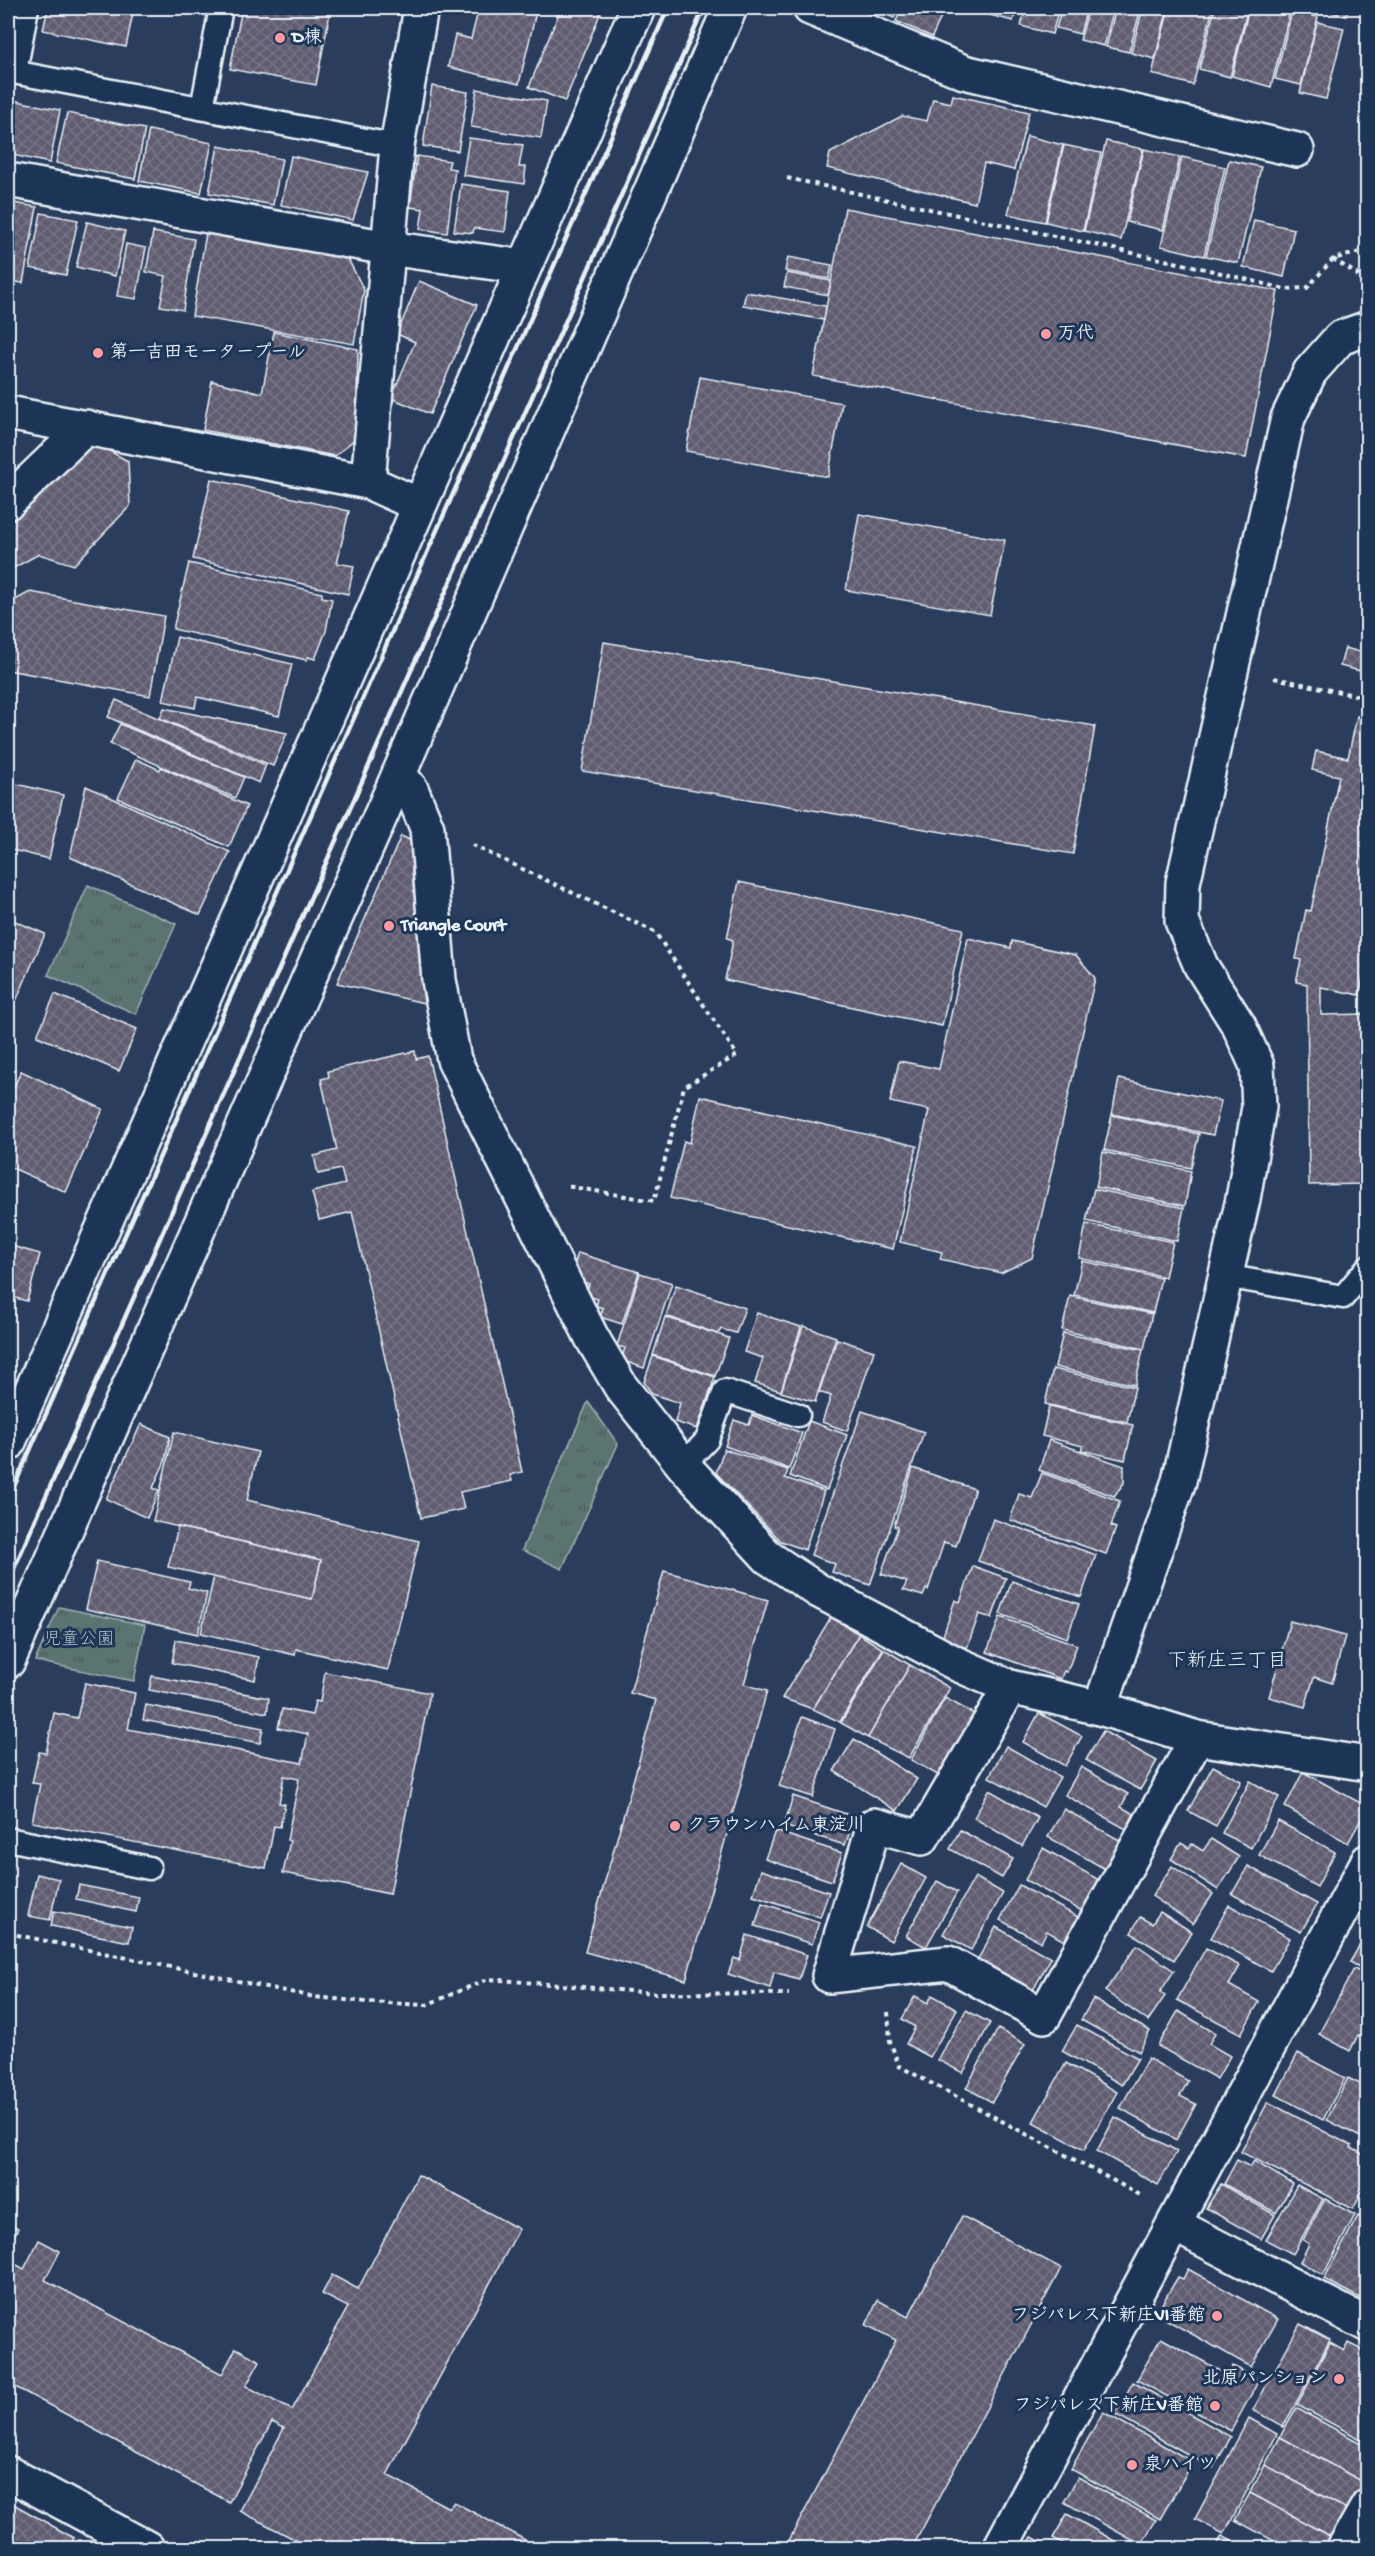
<svg xmlns="http://www.w3.org/2000/svg" width="1375" height="2556" font-family="'Gochi Hand','Klee One',sans-serif">
<style>
.grass{fill:url(#grass-tufts);stroke:#a1b2b4;stroke-width:1.5}
.building{fill:url(#building-cross-hatch);stroke:#e8f1f8;stroke-width:1.5}
.lines{fill:none;stroke-linecap:round;stroke-linejoin:round}
.service-casing{stroke:#e8f1f8;stroke-width:27}
.minor-casing{stroke:#e8f1f8;stroke-width:38}
.tertiary-casing{stroke:#e8f1f8;stroke-width:38}
.path{stroke:#e8f1f8;stroke-width:4;stroke-dasharray:4.5 4.5;stroke-linecap:butt}
.service{stroke:#1d3557;stroke-width:22}
.minor{stroke:#1d3557;stroke-width:33}
.tertiary{stroke:#1d3557;stroke-width:33}
.rail{stroke:#e8f1f8;stroke-width:4.5}
.poi-dot{fill:#ff9aa2;stroke:#1d3557;stroke-width:2}
.labels{text-anchor:middle;dominant-baseline:central;stroke-width:6;stroke-linejoin:round;paint-order:stroke}
.poi-label{font-size:18px;font-weight:bold;fill:#e8f1f8;stroke:#1d3557;text-anchor:start}
.park-label{font-size:18px;fill:#afbfc2;stroke:#1d3557}
.neighbourhood-label{font-size:20px;fill:#e8f1f8;stroke:#1d3557}
</style>
<defs>
<pattern id="grass-tufts" width="24" height="20" patternUnits="userSpaceOnUse" patternTransform="scale(1.5)"><rect width="24" height="20" fill="#5a7471"/><path d="M3 7l-1-3M5 7V3M7 7l1-3M15 17l-1-3M17 17v-4M19 17l1-3" fill="none" stroke="#4f5c5c"/></pattern>
<pattern id="building-cross-hatch" width="8" height="8" patternUnits="userSpaceOnUse" patternTransform="scale(1.5)"><rect width="8" height="8" fill="#615c71"/><path d="M0 0l8 8M0 8l8-8" fill="none" stroke="#787486"/></pattern>
</defs>
<rect width="100%" height="100%" fill="#2b3d5c"/>
<filter id="ink" filterUnits="userSpaceOnUse"><feTurbulence type="fractalNoise" baseFrequency=".0167" numOctaves="2"/><feDisplacementMap in="SourceGraphic" scale="12" xChannelSelector="R" yChannelSelector="G"/><feConvolveMatrix kernelMatrix="1 2 1 2 8 2 1 2 1" color-interpolation-filters="sRGB"/></filter>
<g filter="url(#ink)">
<g class="grass">
<path d="M88,885L176,924L136,1014L48,975Z"/>
<path d="M588,1402L618,1444L562,1569L522,1550Z"/>
<path d="M59,1607L145,1625L134,1681L35,1661Z"/>
</g>
<g class="building">
<path d="M48,8H134L126,47L43,30Z"/>
<path d="M242,8H331L316,85L230,69Z"/>
<path d="M479,8H537L519,84L448,67L455,35L471,39Z"/>
<path d="M561,8L602,9L565,101L529,87Z"/>
<path d="M870,8H898L894,18Z"/>
<path d="M902,8H945L932,37L896,21Z"/>
<path d="M972,8H1017L1013,21L971,10Z"/>
<path d="M1026,8H1059L1052,34L1021,26Z"/>
<path d="M1062,8H1087L1080,34L1056,28Z"/>
<path d="M1089,8H1114L1104,46L1080,40Z"/>
<path d="M1116,8H1141L1129,52L1106,47Z"/>
<path d="M1143,8H1168L1155,59L1131,53Z"/>
<path d="M1169,8H1213L1193,85L1152,74Z"/>
<path d="M1215,8H1248L1230,77L1199,69Z"/>
<path d="M1249,8H1278L1290,11L1271,87L1232,76Z"/>
<path d="M1316,8H1348L1346,16Z"/>
<path d="M1292,11L1318,17L1301,85L1275,79Z"/>
<path d="M1317,22L1344,28L1326,99L1300,93Z"/>
<path d="M432,86L468,92L458,151L423,146Z"/>
<path d="M477,89L547,101L541,138L471,127Z"/>
<path d="M953,95L1029,112L1014,170L984,163L975,203L827,168L830,153L902,116L927,121L933,99L951,103Z"/>
<path d="M8,99L60,110L50,163L8,154Z"/>
<path d="M67,113L145,129L135,179L56,163Z"/>
<path d="M149,130L212,143L201,193L139,181Z"/>
<path d="M1027,136L1063,145L1045,222L1008,214Z"/>
<path d="M469,138L523,145L519,167H526L524,184L463,175Z"/>
<path d="M1106,141L1143,149L1121,240L1084,231Z"/>
<path d="M1064,145L1101,153L1083,231L1046,222Z"/>
<path d="M218,146L282,159L273,205L209,193Z"/>
<path d="M1144,149L1180,157L1163,230L1127,222Z"/>
<path d="M291,156L368,172L353,220L281,205Z"/>
<path d="M417,156L450,161L448,168L455,169L447,233L420,229L423,209L410,207Z"/>
<path d="M1182,157L1225,167L1204,256L1161,246Z"/>
<path d="M1229,160L1261,167L1238,263L1206,256Z"/>
<path d="M461,184L510,191L505,232L474,228L473,233L454,231Z"/>
<path d="M8,202L37,207L23,283L8,281Z"/>
<path d="M845,208L1278,291L1246,458L813,376Z"/>
<path d="M41,213L78,220L66,275L30,268Z"/>
<path d="M1254,220L1294,229L1284,277L1243,267Z"/>
<path d="M87,222L125,231L115,276L76,267Z"/>
<path d="M153,232L194,239L183,310L160,306L166,276L146,272Z"/>
<path d="M206,233L347,257L364,290L354,344L192,316Z"/>
<path d="M126,244L146,248L136,299L117,296Z"/>
<path d="M788,257L832,265L829,279L785,271Z"/>
<path d="M787,273L831,281L828,295L784,287Z"/>
<path d="M419,281L477,305L430,414L391,398L415,342L397,334Z"/>
<path d="M746,292L826,306L824,320L743,305Z"/>
<path d="M274,332L358,349L356,438L335,456L203,430L212,381L262,393Z"/>
<path d="M700,377L842,403L828,477L686,451Z"/>
<path d="M91,441L128,461L130,506L74,565L39,554L8,571V520Z"/>
<path d="M211,479L349,511L337,563L354,566L348,594L193,559Z"/>
<path d="M859,514L1005,540L990,615L846,590Z"/>
<path d="M189,563L322,593V597L332,599L326,631L315,659L308,657L307,660L173,629Z"/>
<path d="M30,592L164,616L150,696L8,670V604Z"/>
<path d="M177,637L292,664L279,716L197,697L195,708L163,701Z"/>
<path d="M604,642L1095,726L1073,854L582,771Z"/>
<path d="M1345,648L1368,654V673L1340,666Z"/>
<path d="M116,700L266,765L259,783L108,717Z"/>
<path d="M164,708L287,733L273,766L160,718Z"/>
<path d="M1357,716L1368,718V974H1364L1359,995L1321,987V1015L1368,1014V1184L1309,1185L1307,984L1296,982L1301,960L1296,959L1306,910L1311,911L1339,776L1312,770L1316,751L1348,758Z"/>
<path d="M120,724L244,777L235,798L110,744Z"/>
<path d="M136,759L160,770L161,767L247,806L229,847L118,798Z"/>
<path d="M8,782L63,795L49,859L8,849Z"/>
<path d="M86,786L230,852L200,915L70,857Z"/>
<path d="M401,836L418,844L412,870L424,1003L337,983Z"/>
<path d="M739,882L963,929L942,1026L725,980L733,940L727,938Z"/>
<path d="M8,918L45,934L16,1001L10,999L8,1005Z"/>
<path d="M968,938L1011,948L1012,941L1076,955L1095,978L1032,1258L1001,1273L940,1259L942,1252L900,1242L929,1110L890,1102L899,1061L939,1069Z"/>
<path d="M55,994L137,1029L119,1071L37,1036Z"/>
<path d="M415,1051L416,1059L428,1056L522,1472L510,1475L512,1481L460,1492L464,1509L421,1518L352,1212L319,1220L312,1192L345,1184L341,1169L318,1174L314,1156L337,1150L321,1079L329,1077L328,1071Z"/>
<path d="M21,1071L103,1109L66,1192L8,1166V1101Z"/>
<path d="M1119,1079L1221,1101L1213,1135L1112,1114Z"/>
<path d="M700,1096L917,1146L893,1249L670,1198L684,1141L690,1143Z"/>
<path d="M1112,1115L1199,1134L1191,1168L1104,1150Z"/>
<path d="M1103,1152L1191,1171L1185,1206L1096,1187Z"/>
<path d="M1094,1189L1184,1208L1177,1241L1086,1221Z"/>
<path d="M1086,1224L1173,1242L1165,1277L1079,1258Z"/>
<path d="M8,1245L40,1254L27,1301L8,1296Z"/>
<path d="M578,1253L639,1272L622,1324L600,1317L603,1308L596,1306L598,1299L585,1295L589,1284L579,1281L574,1265Z"/>
<path d="M1082,1261L1161,1278L1153,1313L1074,1295Z"/>
<path d="M640,1273L672,1283L644,1368L621,1360L625,1348L617,1346Z"/>
<path d="M676,1285L745,1308L736,1333L721,1329L718,1334L666,1316Z"/>
<path d="M1070,1296L1152,1314L1144,1349L1062,1330Z"/>
<path d="M757,1313L801,1327L781,1391L755,1383L763,1358L744,1352Z"/>
<path d="M665,1317L729,1338L715,1376L653,1355Z"/>
<path d="M803,1326L836,1337L815,1402L781,1392Z"/>
<path d="M1063,1333L1143,1350L1135,1385L1055,1367Z"/>
<path d="M837,1339L874,1351L847,1431L822,1422L831,1396L819,1392Z"/>
<path d="M653,1356L715,1377L697,1429L675,1422L680,1403L652,1394L644,1382Z"/>
<path d="M1053,1369L1135,1387L1127,1422L1045,1404Z"/>
<path d="M1049,1406L1133,1425L1125,1460L1081,1450L1083,1446L1042,1436Z"/>
<path d="M862,1411L924,1432L870,1585L832,1572L835,1564L811,1555Z"/>
<path d="M752,1415L802,1433L789,1469L725,1446L734,1420L749,1425Z"/>
<path d="M809,1421L847,1435L827,1490L790,1476Z"/>
<path d="M141,1424L170,1437L165,1461L153,1488L159,1490L147,1518L106,1499Z"/>
<path d="M174,1432L258,1452L247,1500L419,1541L388,1670L296,1649L295,1655L201,1633L214,1576L312,1599L321,1560L153,1521Z"/>
<path d="M1049,1440L1124,1466V1483L1114,1496L1039,1470Z"/>
<path d="M724,1449L788,1470L785,1478L824,1491L805,1550L781,1541L716,1473Z"/>
<path d="M913,1468L975,1489L956,1546L944,1542L928,1590L926,1589L923,1596L903,1590L907,1582L881,1574L898,1527L894,1526Z"/>
<path d="M1042,1473L1120,1501L1111,1526L1116,1528L1106,1554L1010,1520L1019,1494L1032,1498Z"/>
<path d="M993,1519L1096,1555L1081,1597L978,1561Z"/>
<path d="M178,1527L321,1560L312,1599L168,1567Z"/>
<path d="M97,1561L190,1582L188,1588L207,1593L198,1634L86,1609Z"/>
<path d="M973,1566L1006,1578L992,1618L979,1614L967,1648L942,1639L955,1600L960,1602Z"/>
<path d="M664,1571L768,1600L744,1684L767,1691L686,1980L585,1952L656,1700L630,1693Z"/>
<path d="M1012,1581L1079,1604L1067,1638L1000,1614Z"/>
<path d="M831,1617L859,1634L813,1709L782,1698Z"/>
<path d="M1000,1617L1077,1645L1067,1672L1064,1671L1061,1679L987,1652Z"/>
<path d="M1290,1621L1345,1636L1332,1683L1314,1677L1305,1707L1269,1697Z"/>
<path d="M859,1634L883,1649L840,1722L813,1709Z"/>
<path d="M176,1640L259,1657L255,1680L172,1663Z"/>
<path d="M884,1649L910,1665L868,1738L841,1723Z"/>
<path d="M910,1665L950,1688L909,1758L868,1738Z"/>
<path d="M325,1672L430,1693L390,1894L283,1873L290,1841L287,1840L299,1779L284,1776L279,1803L285,1804L280,1827L274,1826L266,1868L32,1822L40,1784L32,1783L39,1752L46,1753L54,1713L77,1718L85,1683L135,1693L128,1729L302,1763L308,1734L278,1728L282,1709L312,1715L315,1701L320,1702Z"/>
<path d="M152,1676L269,1698L267,1713L149,1690Z"/>
<path d="M945,1698L978,1716L943,1778L911,1760Z"/>
<path d="M146,1705L263,1728L260,1743L143,1720Z"/>
<path d="M1039,1713L1082,1736L1065,1766L1023,1742Z"/>
<path d="M802,1717L835,1729L813,1797L779,1786Z"/>
<path d="M1103,1731L1157,1761L1140,1790L1086,1760Z"/>
<path d="M854,1739L917,1779L897,1811L834,1771Z"/>
<path d="M1006,1746L1060,1777L1043,1807L989,1777Z"/>
<path d="M1213,1766L1241,1781L1216,1826L1188,1811Z"/>
<path d="M1081,1767L1128,1794L1121,1807L1134,1814L1126,1829L1065,1795Z"/>
<path d="M1303,1772L1368,1807L1348,1843L1285,1807Z"/>
<path d="M1250,1781L1279,1797L1251,1848L1222,1833Z"/>
<path d="M989,1790L1038,1818L1022,1846L974,1818Z"/>
<path d="M793,1796L855,1817L845,1845L784,1826Z"/>
<path d="M1064,1809L1123,1842L1107,1870L1048,1837Z"/>
<path d="M1278,1821L1335,1852L1317,1887L1259,1855Z"/>
<path d="M960,1830L1013,1859L1002,1878L950,1849Z"/>
<path d="M775,1831L842,1853L832,1881L765,1859Z"/>
<path d="M1211,1839L1239,1857L1218,1890L1171,1859L1181,1843L1189,1848L1192,1844L1203,1851Z"/>
<path d="M1043,1848L1099,1880L1082,1911L1025,1880Z"/>
<path d="M901,1864L926,1878L891,1941L867,1927Z"/>
<path d="M1172,1866L1213,1894L1193,1924L1152,1896Z"/>
<path d="M1248,1866L1317,1904L1301,1932L1232,1894Z"/>
<path d="M761,1870L829,1892L820,1917L753,1895Z"/>
<path d="M37,1874L59,1879L50,1920L28,1916Z"/>
<path d="M975,1877L1003,1893L971,1950L943,1934Z"/>
<path d="M937,1881L957,1892L926,1947L906,1936Z"/>
<path d="M79,1885L139,1897L136,1912L76,1899Z"/>
<path d="M1019,1885L1078,1917L1064,1941L1047,1931L1041,1942L1000,1920Z"/>
<path d="M762,1903L819,1922L812,1944L755,1926Z"/>
<path d="M1229,1905L1290,1938L1271,1971L1211,1938Z"/>
<path d="M54,1911L132,1927L129,1942L51,1926Z"/>
<path d="M1160,1912L1192,1932L1174,1960L1131,1933L1140,1917L1152,1924Z"/>
<path d="M996,1927L1051,1958L1033,1990L978,1959Z"/>
<path d="M747,1935L807,1955L799,1979L774,1972L770,1988L728,1974L734,1958L740,1960Z"/>
<path d="M1368,1939V1972L1350,1962L1361,1943L1365,1944Z"/>
<path d="M1137,1945L1174,1971L1160,1992L1165,1996L1148,2021L1105,1991Z"/>
<path d="M1206,1948L1240,1966L1229,1985L1259,2002L1241,2034L1177,2000Z"/>
<path d="M1354,1969L1368,1976V2040L1358,2035L1350,2051L1319,2034Z"/>
<path d="M932,1995L957,2009L930,2057L906,2044L915,2027L902,2019L915,1996L928,2003Z"/>
<path d="M1093,1999L1150,2031L1139,2052L1081,2020Z"/>
<path d="M966,2010L990,2023L963,2073L938,2060Z"/>
<path d="M1178,2011L1215,2033L1209,2044L1230,2056L1217,2079L1158,2046Z"/>
<path d="M1077,2025L1138,2058L1122,2085L1062,2051Z"/>
<path d="M998,2029L1025,2044L992,2102L966,2088Z"/>
<path d="M1298,2053L1345,2078L1323,2120L1276,2095Z"/>
<path d="M1148,2058L1188,2081L1180,2096L1196,2104L1176,2140L1120,2108Z"/>
<path d="M1066,2063L1117,2092L1084,2150L1033,2122Z"/>
<path d="M1348,2078L1368,2088V2141L1327,2120Z"/>
<path d="M1268,2102L1352,2146L1351,2148L1368,2157V2181L1353,2209L1241,2152Z"/>
<path d="M1115,2117L1177,2151L1158,2185L1097,2151Z"/>
<path d="M1237,2160L1250,2167L1254,2161L1293,2184L1276,2213L1224,2184Z"/>
<path d="M418,2175L519,2229L387,2475L449,2508L454,2502L540,2548H311L240,2511L284,2428L272,2422L229,2502L8,2383V2260L24,2269L39,2240L60,2251L45,2280L222,2374L236,2348L260,2361L246,2386L292,2410L348,2307L322,2294L332,2275L358,2289Z"/>
<path d="M1221,2184L1275,2215L1261,2239L1206,2208Z"/>
<path d="M1297,2185L1323,2199L1293,2254L1266,2240Z"/>
<path d="M1325,2199L1355,2215L1323,2275L1300,2262L1309,2244L1303,2240Z"/>
<path d="M1368,2201V2218L1361,2214Z"/>
<path d="M962,2216L1061,2268L1021,2344L912,2548H785L896,2340L866,2325L878,2300L908,2317Z"/>
<path d="M1358,2216L1368,2221V2296L1365,2301L1324,2279Z"/>
<path d="M8,2223L18,2228L8,2249Z"/>
<path d="M1188,2269L1278,2319L1251,2367L1156,2314L1178,2277L1183,2279Z"/>
<path d="M1300,2324L1330,2340L1283,2427L1253,2410Z"/>
<path d="M1161,2338L1228,2375L1233,2366L1259,2380L1231,2431L1137,2380Z"/>
<path d="M1330,2343L1344,2351L1348,2343L1368,2353V2443L1297,2405Z"/>
<path d="M1133,2382L1231,2437L1213,2468L1115,2414Z"/>
<path d="M1296,2408L1368,2447V2478L1365,2483L1280,2437Z"/>
<path d="M1103,2412L1193,2462L1160,2519L1071,2469Z"/>
<path d="M1249,2418L1277,2434L1224,2534L1195,2519Z"/>
<path d="M1280,2437L1365,2483L1350,2511L1265,2465Z"/>
<path d="M1265,2465L1350,2511L1335,2539L1250,2493Z"/>
<path d="M1078,2477L1156,2520L1141,2545L1064,2502Z"/>
<path d="M1250,2493L1335,2539L1329,2548H1287L1235,2520Z"/>
<path d="M8,2501L74,2538L68,2548H21L8,2541Z"/>
<path d="M1067,2514L1127,2548H1072L1053,2538Z"/>
<path d="M1222,2536L1245,2548H1215Z"/>
<path d="M1032,2537L1052,2548H1026Z"/>
<path d="M79,2540L94,2548H74Z"/>
</g>
<g class="lines">
<g class="service-casing">
<g id="service">
<path d="M8,71L397,146"/>
<path d="M15,72L27,8"/>
<path d="M202,108L221,8"/>
<path d="M1225,1276L1343,1297L1368,1267"/>
<path d="M683,1465L707,1440L725,1391L798,1415"/>
<path d="M8,1839L149,1868"/>
</g>
</g>
<g class="minor-casing">
<g id="minor">
<path d="M810,8L964,72L1297,150"/>
<path d="M8,180L388,248L524,267"/>
<path d="M8,413L368,482L419,505"/>
<path d="M368,482L397,146L421,8"/>
<path d="M8,502L86,427"/>
<path d="M399,774L411,789L427,828L439,980L454,1060L592,1338L621,1387L683,1465L769,1558L819,1591L878,1622L957,1664L1010,1687L1100,1708L1197,1738L1368,1764"/>
<path d="M8,1444L638,8"/>
<path d="M8,1661L399,774L730,8"/>
<path d="M1010,1687L922,1838L874,1825L829,1976L948,1963L1044,2016L1197,1738"/>
<path d="M1175,2225L1368,2325"/>
<path d="M8,2473L147,2548"/>
<path d="M1000,2548L1368,1861"/>
<path d="M1344,2548L1368,2506"/>
</g>
</g>
<g class="tertiary-casing">
<path id="tertiary" d="M1100,1708L1179,1481L1243,1199L1259,1107L1257,1066L1239,1026L1201,966L1182,921L1183,883L1288,418L1310,372L1340,338L1368,328"/>
</g>
<g class="path">
<path d="M787,178L1197,267L1285,289L1307,288L1333,259L1368,250"/>
<path d="M1333,259L1357,274L1363,285"/>
<path d="M1274,678L1368,698"/>
<path d="M472,845L655,932L737,1055L684,1087L654,1201L566,1186"/>
<path d="M8,1933L314,1997L367,2002L426,2005L488,1979L655,1993L789,1994"/>
<path d="M888,2012L890,2041L899,2066L1142,2196"/>
</g>
<use href="#service" class="service"/>
<use href="#minor" class="minor"/>
<use href="#tertiary" class="tertiary"/>
<g class="rail">
<path d="M8,1500L668,8"/>
<path d="M8,1582L704,8"/>
</g>
</g>
</g>
<g class="poi-dot">
<circle cx="280" cy="38" r="6"/>
<circle cx="1046" cy="334" r="6"/>
<circle cx="98" cy="353" r="6"/>
<circle cx="389" cy="926" r="6"/>
<circle cx="675" cy="1826" r="6"/>
<circle cx="1217" cy="2316" r="6"/>
<circle cx="1339" cy="2379" r="6"/>
<circle cx="1215" cy="2406" r="6"/>
<circle cx="1132" cy="2465" r="6"/>
</g>
<g class="labels">
<g class="poi-label">
<text x="292" y="38">D棟</text>
<text x="1058" y="334">万代</text>
<text x="110" y="353">第一吉田モータープール</text>
<text x="401" y="926">Triangle Court</text>
<text x="687" y="1826">クラウンハイム東淀川</text>
<text x="1205" y="2316" text-anchor="end">フジパレス下新庄VI番館</text>
<text x="1327" y="2379" text-anchor="end">北原パンション</text>
<text x="1203" y="2406" text-anchor="end">フジパレス下新庄V番館</text>
<text x="1144" y="2465">泉ハイツ</text>
</g>
<g class="park-label">
<text x="79" y="1640">児童公園</text>
</g>
<g class="neighbourhood-label">
<text x="1227" y="1662">下新庄三丁目</text>
</g>
</g>
<rect width="1375" height="2556" fill="none" stroke="#1d3557" stroke-width="30"/>
<rect x="15" y="15" width="1345" height="2526" fill="none" stroke="#e8f1f8" stroke-width="2" filter="url(#ink)"/>
</svg>
